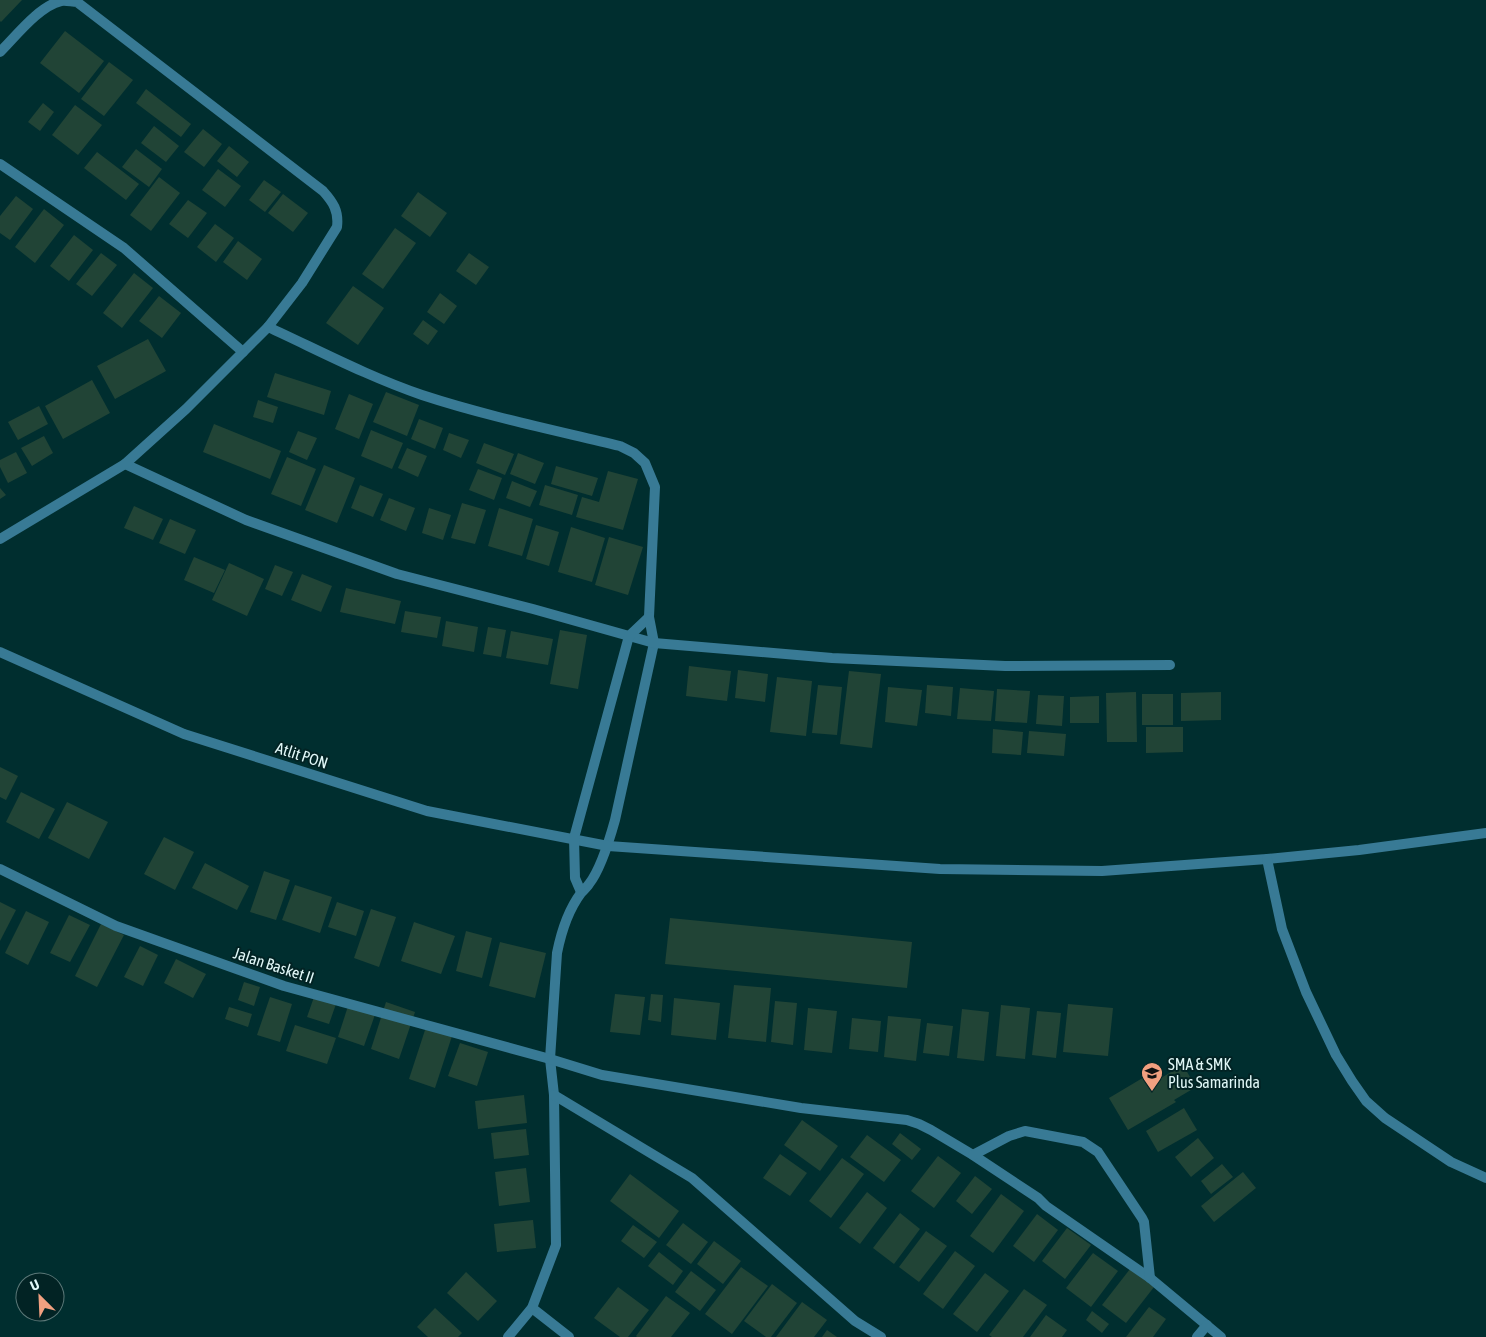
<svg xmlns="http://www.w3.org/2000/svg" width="1486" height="1337" font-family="'Asap Condensed',sans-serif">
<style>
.building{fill:#214436}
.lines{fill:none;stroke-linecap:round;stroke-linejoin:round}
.minor{stroke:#387a95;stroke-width:10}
.labels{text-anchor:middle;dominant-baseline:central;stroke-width:4;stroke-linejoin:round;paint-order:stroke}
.street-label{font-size:16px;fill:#e0f7f7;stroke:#022324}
.poi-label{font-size:16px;fill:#e0f7f7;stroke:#022324;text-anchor:start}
</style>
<rect width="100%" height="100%" fill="#002e2f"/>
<g class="building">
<path d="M0,0H22L1,22L0,21Z"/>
<path d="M65,31L104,61L79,93L40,63Z"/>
<path d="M109,62L133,80L104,116L81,99Z"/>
<path d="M146,89L191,124L181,137L136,103Z"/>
<path d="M43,103L54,112L40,131L28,122Z"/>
<path d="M75,105L102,125L78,155L52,135Z"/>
<path d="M154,126L179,146L166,162L141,143Z"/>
<path d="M203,129L222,144L204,167L184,152Z"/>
<path d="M229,146L249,162L237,177L217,161Z"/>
<path d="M136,149L162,169L149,187L122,167Z"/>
<path d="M97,152L139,184L126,200L84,168Z"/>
<path d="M218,169L241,186L225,207L202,190Z"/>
<path d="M159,177L180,193L151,231L130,215Z"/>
<path d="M264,180L281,192L265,212L249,200Z"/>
<path d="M418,192L447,213L430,237L401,216Z"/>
<path d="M283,194L308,213L293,232L268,213Z"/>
<path d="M16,196L33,209L10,240L0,233V216Z"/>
<path d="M188,200L207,213L188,238L169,224Z"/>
<path d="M44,209L64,225L35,263L15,247Z"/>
<path d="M215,224L234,238L216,262L197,247Z"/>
<path d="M395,228L416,243L383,289L362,274Z"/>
<path d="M74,235L93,250L69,281L50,266Z"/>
<path d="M238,241L262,259L247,280L223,262Z"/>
<path d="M101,253L117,265L92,296L76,284Z"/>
<path d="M469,253L489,267L476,285L456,271Z"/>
<path d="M134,273L153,288L122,328L103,313Z"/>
<path d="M353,286L384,308L358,345L326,323Z"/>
<path d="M440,293L457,306L444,324L427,312Z"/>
<path d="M159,296L181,313L162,338L139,321Z"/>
<path d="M423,320L438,331L428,345L413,334Z"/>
<path d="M148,339L166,371L115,399L97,366Z"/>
<path d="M275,373L331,391L324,415L267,397Z"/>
<path d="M92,380L110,413L63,439L45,406Z"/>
<path d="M386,392L419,405L407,436L373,422Z"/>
<path d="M349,394L373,404L359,439L335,429Z"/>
<path d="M258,400L278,407L273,423L253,417Z"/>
<path d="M39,406L48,424L18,440L8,422Z"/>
<path d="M419,419L443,428L435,449L411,439Z"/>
<path d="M214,424L281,451L270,479L203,452Z"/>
<path d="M371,430L403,443L392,469L361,456Z"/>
<path d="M298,431L317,438L307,460L289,452Z"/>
<path d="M449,433L469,440L461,458L443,450Z"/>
<path d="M44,436L53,453L32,466L21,448Z"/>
<path d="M484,443L514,454L505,475L476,463Z"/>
<path d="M407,448L427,456L418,477L398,468Z"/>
<path d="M16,452L27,473L8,483L0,467V460Z"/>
<path d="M518,453L544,463L535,484L510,474Z"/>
<path d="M287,457L316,469L301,506L271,494Z"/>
<path d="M324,465L355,478L337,523L305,510Z"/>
<path d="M556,466L598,478L592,496L551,484Z"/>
<path d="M478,469L502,478L494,500L469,490Z"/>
<path d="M608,471L638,479L623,530L576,517L582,497L599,502Z"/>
<path d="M512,481L537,491L530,507L506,498Z"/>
<path d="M360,485L383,494L373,517L351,508Z"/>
<path d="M545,485L578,495L572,515L539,505Z"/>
<path d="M0,488L6,495L0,499Z"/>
<path d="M389,498L415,508L406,531L380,520Z"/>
<path d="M462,503L486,510L475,544L451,538Z"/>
<path d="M134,506L163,519L153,540L124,528Z"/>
<path d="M429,508L451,515L443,540L422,533Z"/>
<path d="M499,508L533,519L522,556L488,546Z"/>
<path d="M170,519L196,530L185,554L159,543Z"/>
<path d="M536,525L559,532L549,566L526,559Z"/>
<path d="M571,527L605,538L592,582L558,572Z"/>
<path d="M609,537L643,547L628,595L595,585Z"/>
<path d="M194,557L225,570L214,593L184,580Z"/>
<path d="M229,563L264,579L247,616L212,600Z"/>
<path d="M275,565L293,572L282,596L265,589Z"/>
<path d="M302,574L332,586L321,612L291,600Z"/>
<path d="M346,588L401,601L395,624L340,612Z"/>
<path d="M405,611L441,617L437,638L401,632Z"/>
<path d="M446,621L478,627L474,652L442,646Z"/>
<path d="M488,627L506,630L501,657L483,654Z"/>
<path d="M560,630L587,635L578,689L550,684Z"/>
<path d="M511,631L553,639L548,665L506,658Z"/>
<path d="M689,666L731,671L727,701L686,696Z"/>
<path d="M738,670L768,674L765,702L735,698Z"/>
<path d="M849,671L881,674L872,748L840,744Z"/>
<path d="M777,677L812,681L806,736L770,732Z"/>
<path d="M818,685L842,687L837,735L812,733Z"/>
<path d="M927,685L953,687L951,716L925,713Z"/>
<path d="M888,687L922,690L917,726L885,722Z"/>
<path d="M960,688L994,691L991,721L957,719Z"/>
<path d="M997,689L1030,691L1027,723L995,721Z"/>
<path d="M1136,692L1137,742H1107L1106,693Z"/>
<path d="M1221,692V720L1181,721V693Z"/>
<rect x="1142" y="694" width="31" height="31"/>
<path d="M1038,695L1064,696L1062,726L1036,724Z"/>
<path d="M1099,696V723H1070V697Z"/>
<path d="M1146,727H1183V752L1146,753Z"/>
<path d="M993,729L1023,732L1021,755L992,753Z"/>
<path d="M1029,731L1066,734L1064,756L1027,753Z"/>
<path d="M0,767L18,776L6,800L0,797Z"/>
<path d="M21,792L55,809L39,839L6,822Z"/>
<path d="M67,802L108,822L89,859L48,838Z"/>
<path d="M164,837L194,852L175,890L144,874Z"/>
<path d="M205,863L249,886L237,910L192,888Z"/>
<path d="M264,871L290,880L276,920L250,912Z"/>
<path d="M295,885L332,897L320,933L282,920Z"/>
<path d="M0,902L16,910L0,941Z"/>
<path d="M337,902L364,911L356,936L328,927Z"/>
<path d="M371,909L396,917L379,967L354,958Z"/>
<path d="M26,911L49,922L28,965L5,953Z"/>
<path d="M69,915L90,925L70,962L50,953Z"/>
<path d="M670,918L912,942L907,988L665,964Z"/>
<path d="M414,922L455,936L441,974L401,961Z"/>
<path d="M101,924L124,935L97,987L75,976Z"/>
<path d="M466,931L492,938L482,978L456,971Z"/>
<path d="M500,942L546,953L535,998L489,986Z"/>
<path d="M140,946L158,955L143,986L124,977Z"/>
<path d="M176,959L206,974L193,998L164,983Z"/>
<path d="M244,982L260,987L254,1006L238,1000Z"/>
<path d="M734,985L771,988L766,1042L728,1038Z"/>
<path d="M615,994L645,997L640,1035L610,1032Z"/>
<path d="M651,994L663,995L661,1022L648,1020Z"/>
<path d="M270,997L292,1004L280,1042L257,1035Z"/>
<path d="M314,997L336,1004L329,1024L307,1017Z"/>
<path d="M674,998L720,1003L716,1040L671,1035Z"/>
<path d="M350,1000L377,1009L364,1046L338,1037Z"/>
<path d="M775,1001L797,1003L793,1045L771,1042Z"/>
<path d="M386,1002L415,1012L399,1059L371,1049Z"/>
<path d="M1068,1004L1113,1008L1108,1056L1063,1052Z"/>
<path d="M1001,1005L1030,1008L1025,1059L996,1056Z"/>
<path d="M229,1007L252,1014L248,1027L225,1019Z"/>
<path d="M808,1008L837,1011L832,1053L804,1050Z"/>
<path d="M962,1009L989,1012L984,1061L957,1058Z"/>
<path d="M1037,1011L1061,1013L1056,1058L1032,1055Z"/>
<path d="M888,1016L921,1019L916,1061L884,1057Z"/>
<path d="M852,1018L881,1021L878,1052L849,1049Z"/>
<path d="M927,1023L953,1026L949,1056L923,1053Z"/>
<path d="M427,1024L453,1033L435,1088L409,1079Z"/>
<path d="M295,1025L336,1038L327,1064L286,1051Z"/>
<path d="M460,1043L488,1052L477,1086L448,1076Z"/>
<path d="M1183,1065L1196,1087L1174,1100L1176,1102L1128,1130L1109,1098L1156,1070L1161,1078Z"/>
<path d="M524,1095L527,1123L478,1129L475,1101Z"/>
<path d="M1184,1108L1197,1130L1158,1152L1146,1131Z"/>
<path d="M802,1120L838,1146L820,1171L784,1145Z"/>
<path d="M526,1129L529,1155L494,1159L491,1133Z"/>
<path d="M900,1133L921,1149L912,1160L892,1144Z"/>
<path d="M867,1135L901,1160L884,1182L850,1157Z"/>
<path d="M1198,1138L1214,1158L1191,1177L1175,1157Z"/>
<path d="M780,1154L807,1173L790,1196L763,1178Z"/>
<path d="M938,1156L961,1173L934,1208L911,1191Z"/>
<path d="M842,1158L864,1174L831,1218L809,1201Z"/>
<path d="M1222,1164L1233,1177L1211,1194L1201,1181Z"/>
<path d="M526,1168L530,1202L499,1206L495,1172Z"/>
<path d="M1243,1172L1256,1188L1214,1222L1201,1206Z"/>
<path d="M630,1174L679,1211L659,1238L610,1201Z"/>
<path d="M975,1176L992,1189L972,1214L956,1201Z"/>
<path d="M867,1192L887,1208L860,1244L839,1228Z"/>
<path d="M1001,1194L1024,1211L993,1253L970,1236Z"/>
<path d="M900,1213L920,1229L894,1264L873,1248Z"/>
<path d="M1037,1214L1058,1230L1034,1262L1013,1246Z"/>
<path d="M533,1220L536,1248L497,1252L494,1224Z"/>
<path d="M683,1223L708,1242L691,1264L666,1245Z"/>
<path d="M633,1225L657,1242L644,1258L621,1241Z"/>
<path d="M1067,1228L1091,1245L1065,1279L1042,1261Z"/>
<path d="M926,1231L947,1246L919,1282L899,1267Z"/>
<path d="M714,1241L741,1261L723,1284L697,1264Z"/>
<path d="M955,1251L975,1266L943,1309L923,1294Z"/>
<path d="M659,1252L683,1271L673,1285L648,1266Z"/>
<path d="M1093,1253L1118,1271L1091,1307L1066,1288Z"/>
<path d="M741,1267L768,1286L732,1334L705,1314Z"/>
<path d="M1130,1269L1154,1287L1126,1323L1102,1305Z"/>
<path d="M691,1271L716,1290L700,1311L675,1292Z"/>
<path d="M466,1272L497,1301L478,1321L447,1293Z"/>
<path d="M985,1273L1009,1291L977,1332L953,1314Z"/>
<path d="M772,1284L797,1303L771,1337H766L744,1321Z"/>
<path d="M618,1287L649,1310L628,1337H620L594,1318Z"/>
<path d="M1024,1289L1047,1305L1023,1337H992L989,1335Z"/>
<path d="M666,1296L690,1313L671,1337H637L636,1336Z"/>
<path d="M802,1302L827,1320L814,1337H776Z"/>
<path d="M1149,1307L1166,1319L1153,1337H1126Z"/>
<path d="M435,1308L462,1333L458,1337H428L417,1327Z"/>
<path d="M1092,1311L1109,1324L1102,1333L1086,1320Z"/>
<path d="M1046,1315L1067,1330L1062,1337H1030Z"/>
<path d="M827,1330L837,1337H822Z"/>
</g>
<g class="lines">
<g class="minor">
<path d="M0,52C16,36 39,6 61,1C66,0 72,2 77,2L323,191C333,202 339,211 337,227L302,283L268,327L243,352L124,248L0,164"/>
<path d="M268,327C318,350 369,377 422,395C486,416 554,430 620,446L634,453L645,463L655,487L649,617L654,643L615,820C610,838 601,869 589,884C587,887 584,890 581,893C569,909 561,933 557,953L550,1059L554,1095L556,1245L532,1308L508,1337"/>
<path d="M125,464L246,520L397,574L533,609L654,643L832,658L1005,666L1170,665"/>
<path d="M0,539L125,464L186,409L243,352"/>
<path d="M0,652L184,734L427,811L608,846L940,869L1102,871L1267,859L1359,850L1486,833"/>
<path d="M1267,859L1282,929L1306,992L1336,1055L1352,1081L1366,1101L1385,1118L1451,1162L1486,1178"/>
<path d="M0,869L116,926L284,986L550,1059L602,1075L801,1108L907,1120L919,1124L931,1130L973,1155L1038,1198L1046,1206L1150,1278L1221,1337"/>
<path d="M581,892L575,878L574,838L629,636L649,617"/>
<path d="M554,1095L692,1178L855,1321L881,1337"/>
<path d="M973,1155L1009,1136L1025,1131L1083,1142L1098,1152L1142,1218L1144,1222L1150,1278"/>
<path d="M532,1308L569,1337"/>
<path d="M1197,1337L1207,1325"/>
</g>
</g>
<defs>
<g id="school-pin" transform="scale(1.125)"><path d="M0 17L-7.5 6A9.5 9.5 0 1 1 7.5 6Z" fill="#f2a080" stroke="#022324"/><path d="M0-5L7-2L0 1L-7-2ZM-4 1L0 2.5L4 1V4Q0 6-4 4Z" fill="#111"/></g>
</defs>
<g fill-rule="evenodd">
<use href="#school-pin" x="1152" y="1073"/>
</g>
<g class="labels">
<g class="street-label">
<text transform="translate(302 755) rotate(18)">Atlit PON</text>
<text transform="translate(274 965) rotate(18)">Jalan Basket II</text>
</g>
<g class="poi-label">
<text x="1168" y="1064">SMA &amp; SMK<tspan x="1168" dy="18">Plus Samarinda</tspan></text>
</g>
</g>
<g transform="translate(40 1297) rotate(336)"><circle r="24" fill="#022324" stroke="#5b7878"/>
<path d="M0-4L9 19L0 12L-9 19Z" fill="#f2a080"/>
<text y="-8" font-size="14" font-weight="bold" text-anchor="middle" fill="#e0f7f7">U</text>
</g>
</svg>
